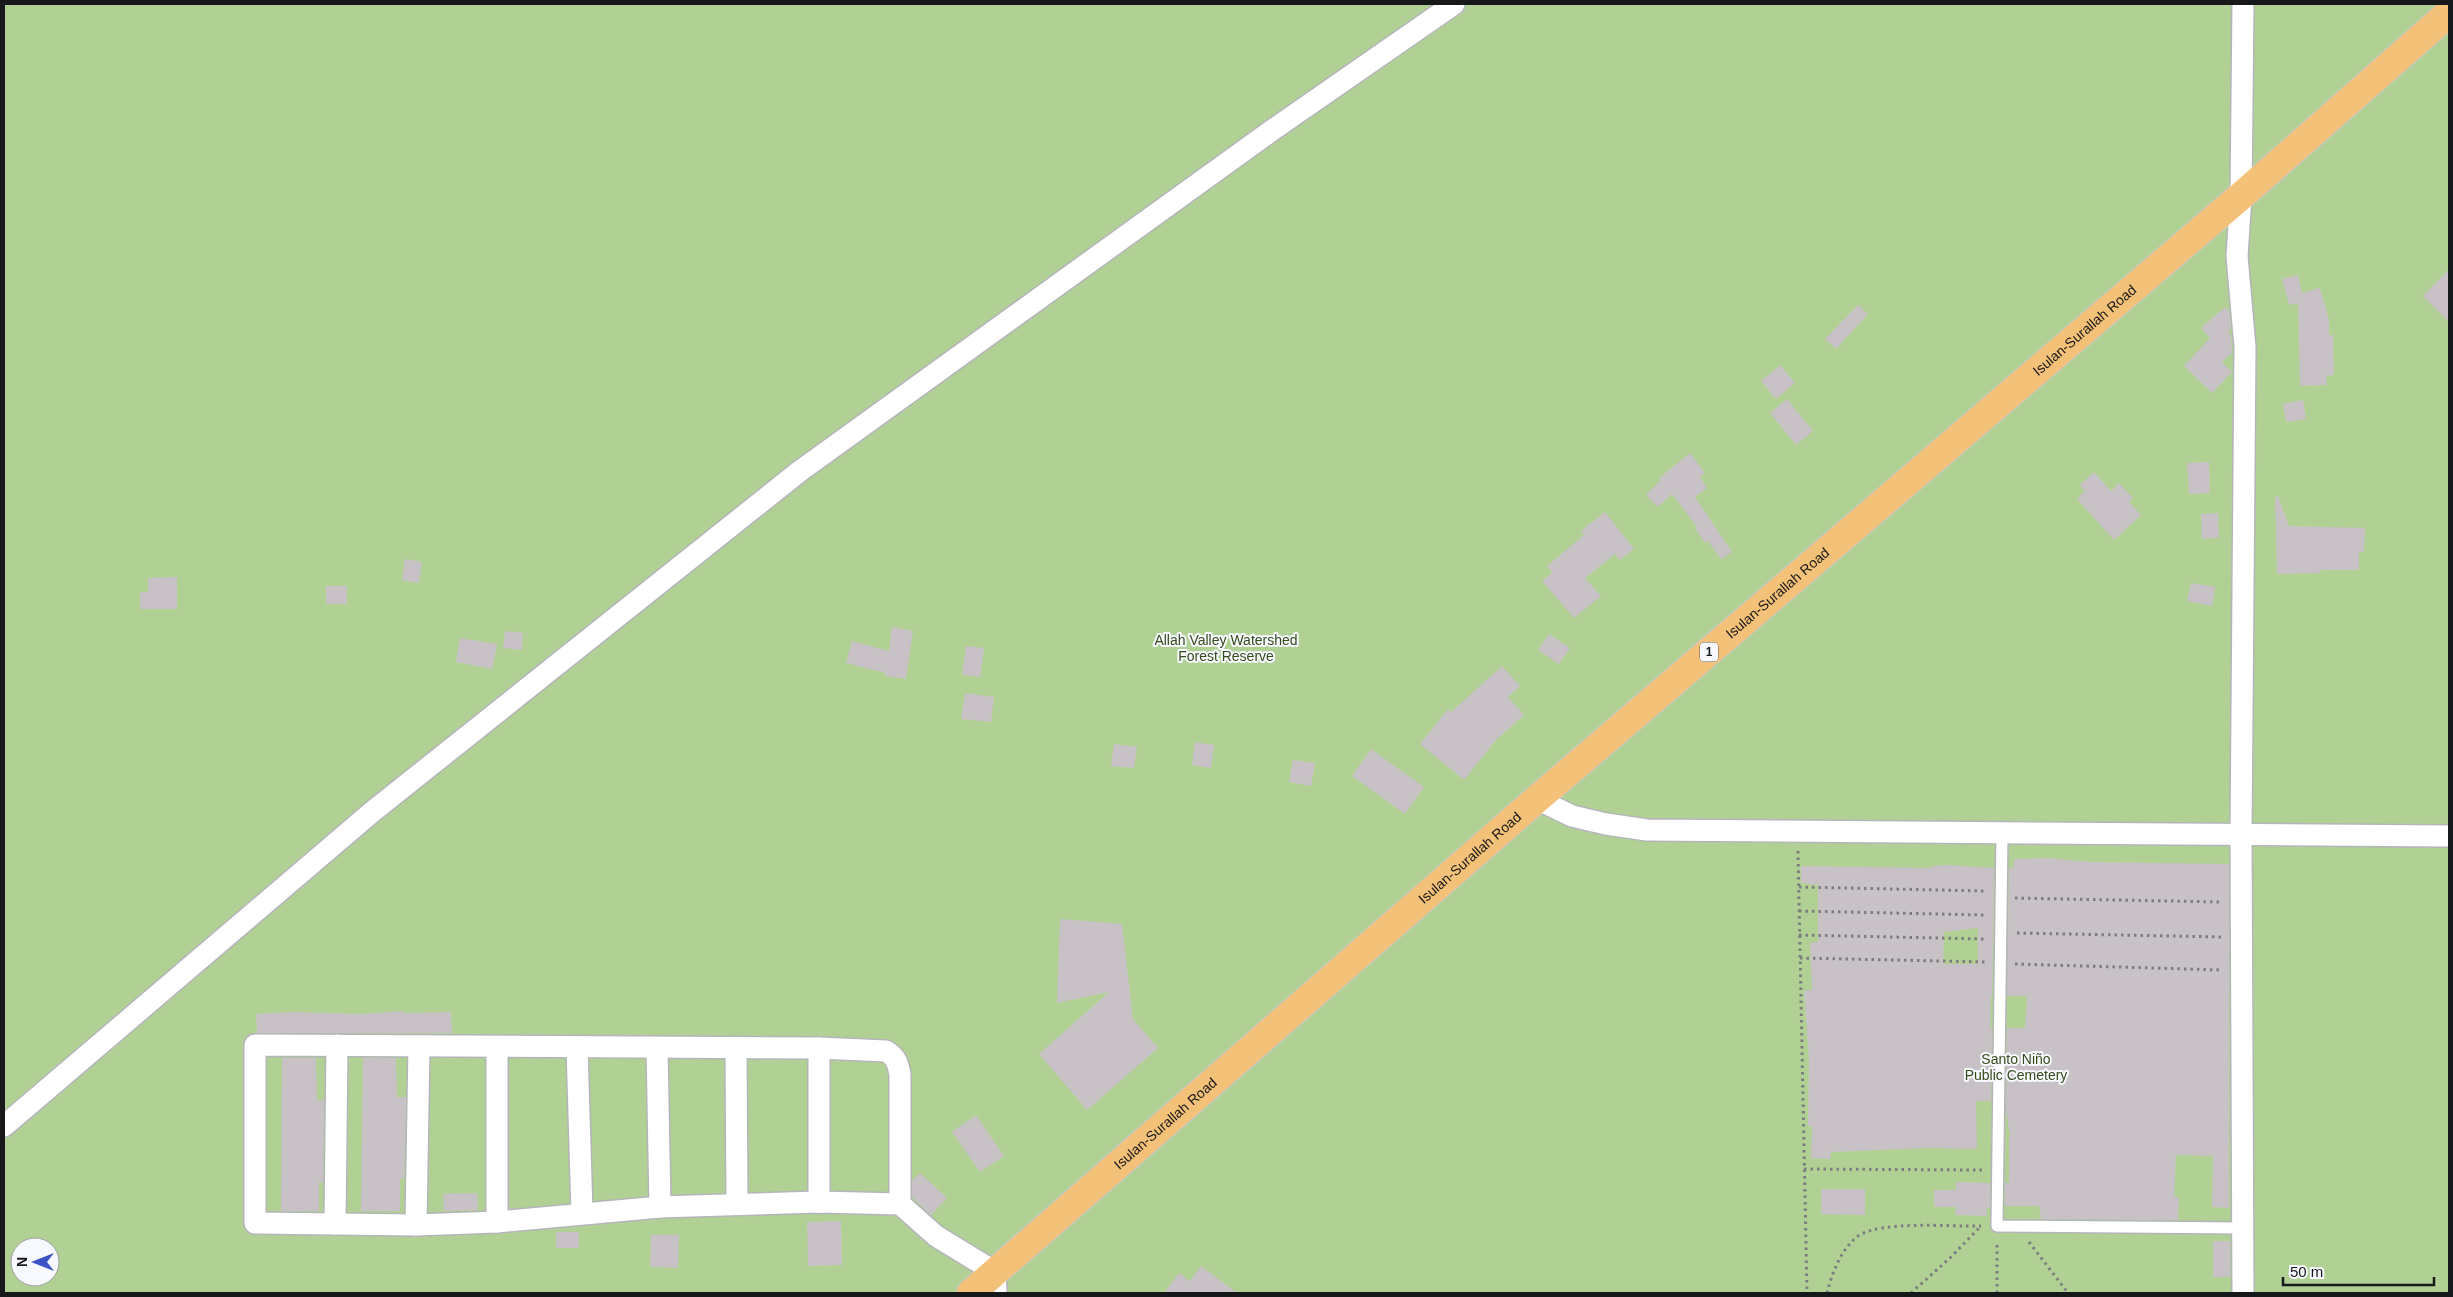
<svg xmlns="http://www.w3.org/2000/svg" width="2453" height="1297" font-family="Arial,sans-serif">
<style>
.green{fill:#b1d194;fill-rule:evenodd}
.building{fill:#c8c2c6;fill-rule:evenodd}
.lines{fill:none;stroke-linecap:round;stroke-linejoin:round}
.lane-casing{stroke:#b4b5bb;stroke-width:14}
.street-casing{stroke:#b4b5bb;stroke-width:24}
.highway-casing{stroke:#c7c8c8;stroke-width:30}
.path{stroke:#7c7d81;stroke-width:3;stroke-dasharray:2.5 4;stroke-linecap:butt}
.lane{stroke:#fff;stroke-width:11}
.street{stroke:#fff;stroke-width:21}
.highway{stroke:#f4c178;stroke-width:28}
.labels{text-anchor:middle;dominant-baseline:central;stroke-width:4;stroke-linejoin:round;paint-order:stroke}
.shield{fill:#f7f9ff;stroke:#5a5c5f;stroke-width:1}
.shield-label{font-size:12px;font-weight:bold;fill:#17181a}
.street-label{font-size:14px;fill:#17181a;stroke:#f7f9ff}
.park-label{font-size:14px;fill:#344b19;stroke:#f7f9ff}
</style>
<rect width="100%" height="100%" fill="#eaebf2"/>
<path class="green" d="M4,4H2449V1293H4ZM20,1247H50V1277H20Z"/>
<g class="building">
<path d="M2449,269V322L2423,296Z"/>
<path d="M2298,275L2302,293L2320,288L2329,320V335H2333L2334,375L2326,376L2327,385L2300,386L2298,303L2289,305L2282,279Z"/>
<path d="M1858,305L1868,314L1836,349L1825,339Z"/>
<path d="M2225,307L2229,311L2231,328L2228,331L2231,335L2232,353L2222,362L2232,372L2212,393L2184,366L2210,338L2201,328Z"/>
<path d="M1780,365L1795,383L1776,399L1761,381Z"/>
<path d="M1787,399L1813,431L1796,445L1770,413Z"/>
<path d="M2303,400L2306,419L2286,422L2283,404Z"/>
<path d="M1690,453L1705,473L1700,477L1707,488L1695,497L1732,552L1721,559L1708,541L1705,543L1695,528L1697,527L1672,494L1658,507L1646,495L1661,480L1659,478Z"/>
<path d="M2209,462L2210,493L2189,494L2187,463Z"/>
<path d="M2094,472L2111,491L2119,483L2133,498L2129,502L2141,515L2114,540L2077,499L2085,491L2080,485Z"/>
<path d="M2278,496L2289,526L2365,528L2364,552H2359V570H2320L2321,573L2277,574L2275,497Z"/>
<path d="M1605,512L1634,549L1620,560L1615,554L1585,578L1601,596L1574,618L1542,581L1552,573L1547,566L1584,535L1581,531Z"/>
<path d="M2218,513L2219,538L2202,539L2201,514Z"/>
<path d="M405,559L422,562L419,583L402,580Z"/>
<path d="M177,577V609H140V592H148V578Z"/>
<path d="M2191,583L2215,587L2212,606L2187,601Z"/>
<rect x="326" y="586" width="21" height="18"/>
<path d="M892,627L913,631L906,679L885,676V673L846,663L852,641L889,651Z"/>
<path d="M505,631L523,633L522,650L503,648Z"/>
<path d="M1549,634L1570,648L1559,664L1538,650Z"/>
<path d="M460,638L497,644L492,669L456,662Z"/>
<path d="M966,646L984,648L980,677L962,675Z"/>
<path d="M1502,666L1520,686L1508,697L1524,715L1496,740L1464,780L1420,744L1448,709L1451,712Z"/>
<path d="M965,693L994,697L991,722L961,719Z"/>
<path d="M1195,742L1214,745L1211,768L1192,765Z"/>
<path d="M1114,744L1137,747L1134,768L1111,766Z"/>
<path d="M1371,749L1424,787L1405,814L1352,776Z"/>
<path d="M1293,760L1315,763L1311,786L1289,782Z"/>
<path d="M2048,858L2091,862L2229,864V1208L2212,1207L2213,1156L2176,1155L2174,1197H2179L2178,1220L2041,1219L2039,1206H2005V1183H2009V1137H2010L2006,1111L2007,1028H2025L2027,996H2007L2009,868H2013L2014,859Z"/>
<path d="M1946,865L1994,868L1992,996H1991L1990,1028H1992L1991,1101H1976L1977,1149L1927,1148L1831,1152L1830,1159L1811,1158L1812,1126H1808L1809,1059L1804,991L1812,990L1810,943L1818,942V885L1801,883V866L1932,868V866ZM1978,928V964H1943L1944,932Z"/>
<path d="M1060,919L1122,924L1133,1019L1158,1048L1087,1110L1039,1054L1109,992L1057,1003Z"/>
<path d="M405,1011V1013L451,1012L452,1033H257L256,1014L292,1012L363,1014Z"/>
<path d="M282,1058H316L317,1100H324L323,1182H319V1211H281Z"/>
<path d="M363,1058H396L397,1097H406L404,1179H400V1211H361Z"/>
<path d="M976,1115L1004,1156L980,1172L952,1132Z"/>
<path d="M920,1173L947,1198L931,1215L912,1197V1181Z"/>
<path d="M1956,1182L1990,1183V1208H1987V1216L1955,1215L1956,1207H1934V1190H1956Z"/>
<path d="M1821,1189H1865V1215L1821,1214Z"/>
<path d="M477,1193L478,1210L444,1211L443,1194Z"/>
<path d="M841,1221L842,1265L808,1266L807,1222Z"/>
<rect x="556" y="1232" width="23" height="16"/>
<path d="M651,1235H679L678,1268L650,1267Z"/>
<rect x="2213" y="1241" width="17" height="36"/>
<path d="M1201,1266L1237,1293H1164L1179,1273L1190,1281Z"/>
</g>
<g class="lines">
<g class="lane-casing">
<path id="lane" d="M2002,834L1997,1226L2243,1228"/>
</g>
<g class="street-casing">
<g id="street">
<path d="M2243,4L2241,196L2237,256L2245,347L2241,834L2243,1293"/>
<path d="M1537,799L1572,816L1606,824L1647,830L2449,836"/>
<path d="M577,1047L582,1213"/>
<path d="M657,1048L660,1207"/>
<path d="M736,1048L737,1204"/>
<path d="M819,1048V1202"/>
<path d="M4,1126L372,812L800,471L1271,131L1454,4"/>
<path d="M900,1204V1075C898,1063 896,1057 886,1051L819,1048L255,1045V1223L416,1225L497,1222L660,1207L819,1202L900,1204L936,1236L995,1272L996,1293"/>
<path d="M497,1222V1047"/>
<path d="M335,1224L337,1045"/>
<path d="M416,1225L419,1046"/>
</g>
</g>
<g class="highway-casing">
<g id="highway">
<path id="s1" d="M971,1293L1537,799L2241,196L2449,13"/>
</g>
</g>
<g class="path">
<path d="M1798,851L1807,1293"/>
<path d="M1799,887L1986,891"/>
<path d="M2015,898L2221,902"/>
<path d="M1799,911L1985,915"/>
<path d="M2017,933L2223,937"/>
<path d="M1799,935L1985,939"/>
<path d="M1800,958L1987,962"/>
<path d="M2015,964L2221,970"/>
<path d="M1804,1169L1982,1170"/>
<path d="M2029,1242L2068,1293"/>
<path d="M1827,1293C1832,1273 1841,1249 1858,1236C1882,1220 1951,1227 1981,1226"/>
<path d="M1911,1293L1950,1258L1980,1227"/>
<path d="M1997,1293V1241"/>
</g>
<use href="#lane" class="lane"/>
<use href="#street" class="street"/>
<use href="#highway" class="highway"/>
</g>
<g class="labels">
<rect class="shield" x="1700" y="642.5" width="18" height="19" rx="4"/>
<g class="shield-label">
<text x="1709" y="652">1</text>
</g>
<g class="street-label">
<text stroke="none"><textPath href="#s1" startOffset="1472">Isulan-Surallah Road</textPath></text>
<text stroke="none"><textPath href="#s1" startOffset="1068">Isulan-Surallah Road</textPath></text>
<text stroke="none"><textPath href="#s1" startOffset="662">Isulan-Surallah Road</textPath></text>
<text stroke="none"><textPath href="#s1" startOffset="258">Isulan-Surallah Road</textPath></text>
</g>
<g class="park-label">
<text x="1226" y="640">Allah Valley Watershed<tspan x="1226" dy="16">Forest Reserve</tspan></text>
<text x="2016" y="1059">Santo Niño<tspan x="2016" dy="16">Public Cemetery</tspan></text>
</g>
</g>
<rect width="2453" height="1297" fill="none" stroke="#17181a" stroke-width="10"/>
<g transform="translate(35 1262) rotate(270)"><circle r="24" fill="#f7f9ff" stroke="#9d9fa3"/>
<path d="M0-4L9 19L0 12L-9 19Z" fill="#3b53c5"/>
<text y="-8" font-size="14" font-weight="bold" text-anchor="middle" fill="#17181a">N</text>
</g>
<path d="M2283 1277v8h151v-8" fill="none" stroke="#17181a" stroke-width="2.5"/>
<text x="2290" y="1277" font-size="15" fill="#17181a" stroke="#f7f9ff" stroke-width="4" paint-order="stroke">50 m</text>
</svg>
